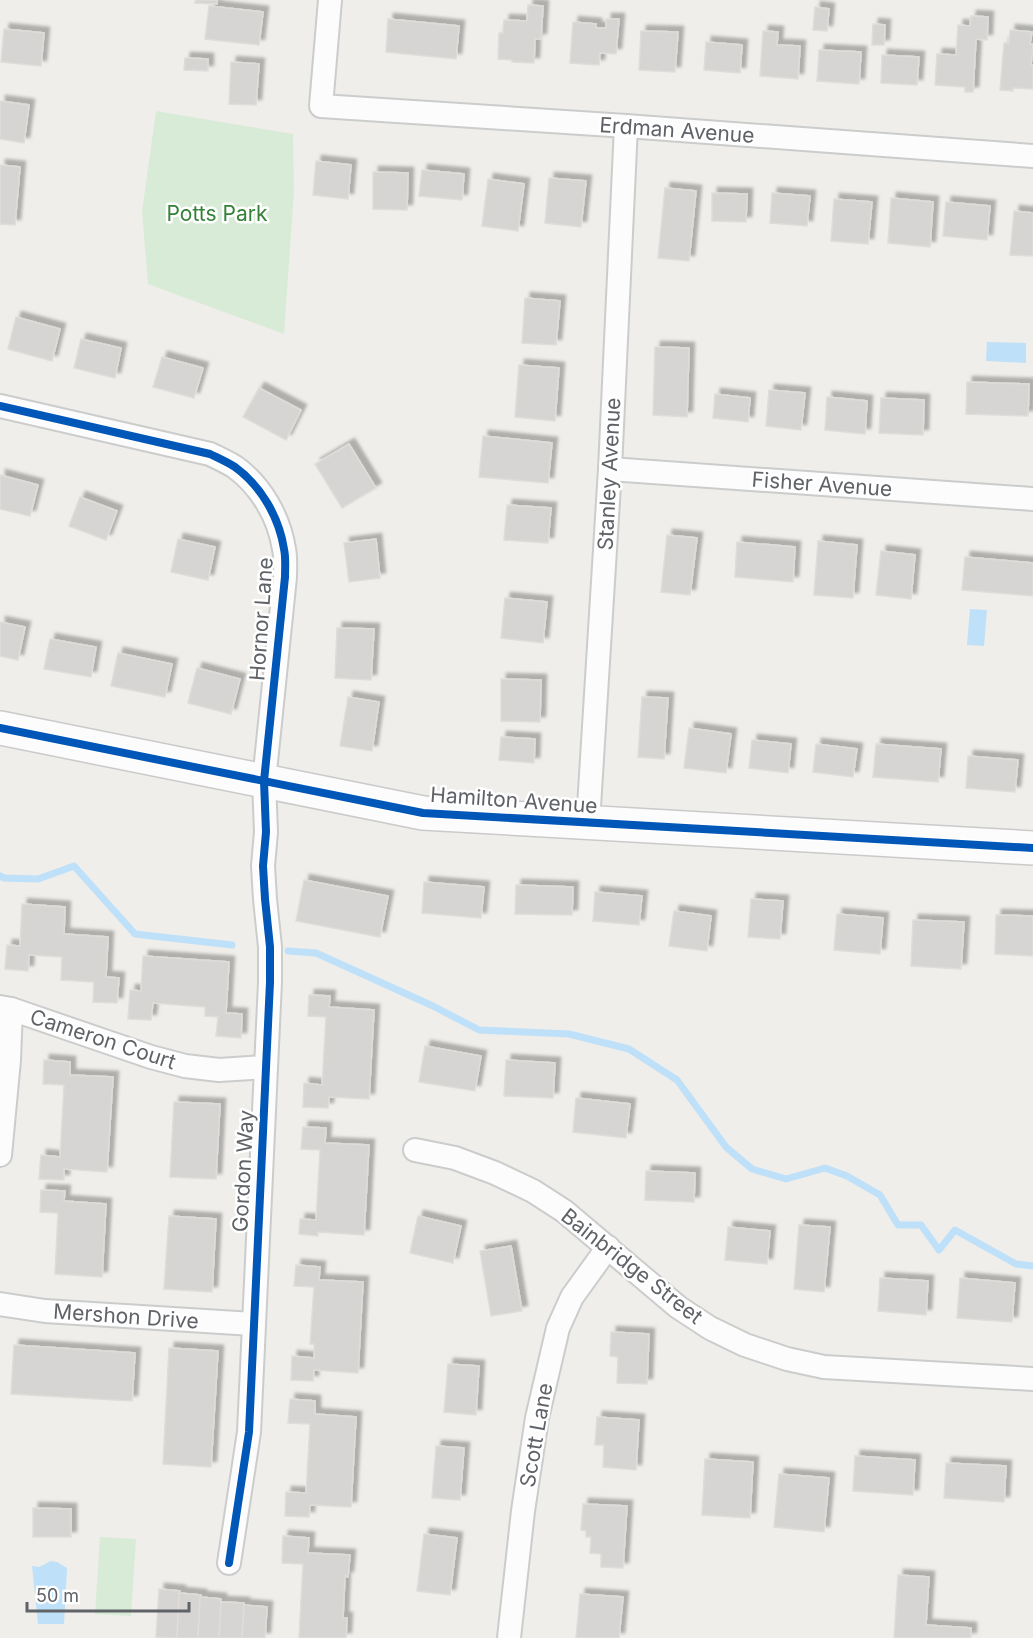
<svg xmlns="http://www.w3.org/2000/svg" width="1033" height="1638" font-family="Inter,sans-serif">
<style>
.green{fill:#d8ebd6}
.water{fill:#bfe0f9}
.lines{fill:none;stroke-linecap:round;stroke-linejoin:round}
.stream{stroke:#bfe0f9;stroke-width:7}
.building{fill:#d6d5d3;stroke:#deddd9;stroke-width:1.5;filter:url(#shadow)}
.street-casing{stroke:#cbcccc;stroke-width:26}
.secondary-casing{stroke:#cacacb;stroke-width:36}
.street{stroke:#fdfcfc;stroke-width:22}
.secondary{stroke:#fdfcfc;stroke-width:33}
.cycleway-casing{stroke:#fff;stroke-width:11}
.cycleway{stroke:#0057b8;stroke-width:8}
.labels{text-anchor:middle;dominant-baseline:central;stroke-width:5;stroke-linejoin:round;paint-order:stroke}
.street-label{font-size:21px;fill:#5f6368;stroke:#fff}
.park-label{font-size:21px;fill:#348238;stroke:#fff}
</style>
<defs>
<filter id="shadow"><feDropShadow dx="5.5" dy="-5.5" stdDeviation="1.5" flood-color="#0004"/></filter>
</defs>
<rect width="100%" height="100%" fill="#efeeea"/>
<g class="green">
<path d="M156,111L293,134L294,191L284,334L148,284L142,212Z"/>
<path d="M100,1537L136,1539L131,1616L95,1614Z"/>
</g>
<g class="water">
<path d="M987,342L1026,343V363L986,361Z"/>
<path d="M970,609L987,610L984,646L967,645Z"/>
<path d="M51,1561L57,1562L67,1568L64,1624H38L32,1566L39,1567Z"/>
</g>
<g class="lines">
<g class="stream">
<path d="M0,876L4,878L38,879L74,866L135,934L232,945"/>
<path d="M288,951L316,953L433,1006L479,1030L569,1034L629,1049L677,1080L726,1147L752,1169L786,1179L825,1168L847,1176L880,1195L898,1225H921L939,1250L955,1230L1016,1264L1033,1266"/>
</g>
</g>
<g class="building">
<path d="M196,0H217V4L195,3Z"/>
<path d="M528,5L543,6L541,39H535L534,63L512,62V60L498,59L499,33H503L504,20L527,21Z"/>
<path d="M209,6L263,12L259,45L205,39Z"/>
<path d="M815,7L829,9L827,31L813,30Z"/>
<path d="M971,16L988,17L987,40L976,39L973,92H965V87L935,85L937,54L956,55L958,25L970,26Z"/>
<path d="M388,19L459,26L456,59L386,52Z"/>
<path d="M606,19H619L616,54L600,53L599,65L570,63L573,22L596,24V28H606Z"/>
<path d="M873,24L885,25L884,45H872Z"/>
<path d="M4,29L44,33L41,66L1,62Z"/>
<path d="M1010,30L1032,32L1030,44H1033L1031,65H1033V89L1013,88V91L1000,90L1004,43H1009Z"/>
<path d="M641,31L678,32L675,72L639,70Z"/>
<path d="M763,31L778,32L777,45L800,46L798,79L760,76Z"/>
<path d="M706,42L742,45L740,73L704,70Z"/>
<path d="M819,50L861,52L859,84L817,81Z"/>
<path d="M882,55L919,57L917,85L881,83Z"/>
<path d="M185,58L208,59V71L184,70Z"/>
<path d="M231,62L259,64L256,105L229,104Z"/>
<path d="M0,101L29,105L24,143L0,139Z"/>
<path d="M316,161L351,165L348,199L313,195Z"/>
<path d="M0,165L20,167L15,225L0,224Z"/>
<path d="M422,170L464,174L462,200L419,196Z"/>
<path d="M373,172L408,173L407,210L373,209Z"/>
<path d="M549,178L586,181L581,227L545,223Z"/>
<path d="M488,179L524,184L518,231L482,226Z"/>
<path d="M665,188L696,191L689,261L658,258Z"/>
<path d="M712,193L747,194L746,222L712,221Z"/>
<path d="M772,193L810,196L807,226L770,223Z"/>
<path d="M891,198L933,202L930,247L888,243Z"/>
<path d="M834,199L872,202L868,244L831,241Z"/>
<path d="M946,202L990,206L987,240L943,236Z"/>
<path d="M1014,211L1033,213V256L1010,255Z"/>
<path d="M525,298L560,301L556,345L522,343Z"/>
<path d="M16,317L60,329L52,361L8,349Z"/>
<path d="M81,339L121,348L115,378L74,368Z"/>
<path d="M655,347L689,348L687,417L653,415Z"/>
<path d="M162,357L203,368L194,398L153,387Z"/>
<path d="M519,365L559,368L555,421L515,417Z"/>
<path d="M967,382L1029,384L1028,416L966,414Z"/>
<path d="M259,388L301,410L286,440L243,417Z"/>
<path d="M769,390L805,393L801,430L766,426Z"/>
<path d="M715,394L750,398L748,422L713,418Z"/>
<path d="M827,397L867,401L865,434L825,430Z"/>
<path d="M881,398L924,400L923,435L879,433Z"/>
<path d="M483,436L552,443L548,483L479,477Z"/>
<path d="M349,444L376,488L342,508L315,464Z"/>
<path d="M0,475L38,485L30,516L0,509Z"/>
<path d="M80,497L117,511L106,540L69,526Z"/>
<path d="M507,505L551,508L548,543L504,540Z"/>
<path d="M667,535L697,538L690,595L661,592Z"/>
<path d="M178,539L215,547L208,580L171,572Z"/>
<path d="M376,539L380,578L349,582L344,543Z"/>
<path d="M818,541L857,545L853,598L814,595Z"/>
<path d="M737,542L795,547L793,582L735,577Z"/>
<path d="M881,551L915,555L911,599L876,595Z"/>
<path d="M965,557L1033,563V596L962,590Z"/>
<path d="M505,598L547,602L543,643L501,638Z"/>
<path d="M0,622L25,627L18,660L0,656Z"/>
<path d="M337,628L374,629L371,680L335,678Z"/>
<path d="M50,639L96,647L91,677L44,669Z"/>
<path d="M118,653L172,664L165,697L111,686Z"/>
<path d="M197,668L240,679L231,714L188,703Z"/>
<path d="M501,679L541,680L540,722L501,721Z"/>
<path d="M348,697L379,702L372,751L340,746Z"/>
<path d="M642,697L668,698L664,759L638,757Z"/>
<path d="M689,728L731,734L726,773L684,768Z"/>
<path d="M501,737L535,739L534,763L499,760Z"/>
<path d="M752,740L791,744L788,773L749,768Z"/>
<path d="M816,744L857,749L853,777L813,772Z"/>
<path d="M876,744L941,749L938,782L873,777Z"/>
<path d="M968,756L1018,760L1015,792L966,788Z"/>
<path d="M304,880L388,896L380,937L296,921Z"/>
<path d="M424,882L484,887L481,918L422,913Z"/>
<path d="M516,885L573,887L572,915L515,914Z"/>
<path d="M595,892L642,896L639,925L593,921Z"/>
<path d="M751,899L783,901L780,939L748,937Z"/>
<path d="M22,904L65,907L64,934L108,937L106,977L119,978L117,1003L93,1002L94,982L61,980L62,957L29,955L28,971L5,969L7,945L20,946Z"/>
<path d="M674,911L711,916L707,951L669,946Z"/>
<path d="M837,914L883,918L880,954L834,950Z"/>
<path d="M996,915L1033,916V956L995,954Z"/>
<path d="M913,920L964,922L961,969L911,966Z"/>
<path d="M143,956L229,962L226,1013L242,1014L241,1038L216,1036L218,1017L205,1016V1007L153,1003L151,1020L128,1019L130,990L141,991Z"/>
<path d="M309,995L330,996L329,1007L374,1010L369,1099L329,1097L328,1108L303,1107L304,1083L322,1085L326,1017L308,1016Z"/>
<path d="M425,1046L481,1056L475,1091L419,1082Z"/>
<path d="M44,1060L70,1062V1075L113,1077L107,1172L64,1169V1180L39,1179L41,1155L60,1157L64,1085L43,1084Z"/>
<path d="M506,1060L555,1063L553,1098L504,1096Z"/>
<path d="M576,1098L630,1104L626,1138L573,1132Z"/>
<path d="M174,1102L220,1104L216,1179L170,1177Z"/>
<path d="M303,1127L326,1128L325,1143L369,1145L364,1235L318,1232V1236L299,1234L300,1219L316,1220L320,1150L301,1149Z"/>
<path d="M646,1171L695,1173L694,1202L645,1200Z"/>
<path d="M41,1190L65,1191L64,1201L106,1204L102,1277L55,1274L58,1213L40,1212Z"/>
<path d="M169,1216L216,1219L212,1292L164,1289Z"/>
<path d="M418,1216L461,1226L453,1263L410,1253Z"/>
<path d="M799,1225L830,1227L824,1292L794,1289Z"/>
<path d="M728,1227L770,1231L767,1264L725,1260Z"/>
<path d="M511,1246L522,1311L491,1316L480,1251Z"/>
<path d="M296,1265L320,1267L319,1280L363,1282L358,1373L314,1370L313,1381L291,1380L292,1356L314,1358V1344H310L314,1287L294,1286Z"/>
<path d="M880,1278L928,1281L926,1315L878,1311Z"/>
<path d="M960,1278L1015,1283L1012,1322L957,1318Z"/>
<path d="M611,1332L649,1334L647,1384L617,1383L618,1357L610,1356Z"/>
<path d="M14,1345L135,1353L132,1401L11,1394Z"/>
<path d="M169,1348L218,1351L211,1467L163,1464Z"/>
<path d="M448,1364L479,1366L476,1415L444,1412Z"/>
<path d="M290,1399L315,1401V1414L356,1417L351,1507L310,1505L309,1517L285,1516L286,1492L306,1493L310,1424L288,1423Z"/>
<path d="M597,1417L639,1420L636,1470L603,1467L604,1445H595Z"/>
<path d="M436,1446L464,1448L460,1500L432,1498Z"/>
<path d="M855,1456L915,1460L913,1495L853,1491Z"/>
<path d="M705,1459L753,1462L750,1518L702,1515Z"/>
<path d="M946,1463L1006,1466L1004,1502L944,1498Z"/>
<path d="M779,1474L829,1478L824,1532L774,1527Z"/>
<path d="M583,1504L627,1506L623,1568L601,1567V1554L590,1553L591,1537H586V1531L581,1530Z"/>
<path d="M33,1508L71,1509V1537H33Z"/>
<path d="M424,1534L457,1538L450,1595L417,1591Z"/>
<path d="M283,1536L309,1538L308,1553L350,1555L348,1577L345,1576L343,1618H347L346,1638H299L303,1564L282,1563Z"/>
<path d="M898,1575L929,1577L926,1625L971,1628V1638H894Z"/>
<path d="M159,1589L180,1591L177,1638L156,1637Z"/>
<path d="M179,1593L201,1595L198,1638H177Z"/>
<path d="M580,1594L623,1597L619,1638H576Z"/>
<path d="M200,1597L221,1599L219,1638H198Z"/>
<path d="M221,1602L244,1603L242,1638H219Z"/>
<path d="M244,1605L267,1607L265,1638H242Z"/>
</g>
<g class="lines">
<g class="street-casing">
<g id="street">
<path d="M330,0L321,106L626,126L1033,156"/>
<path d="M0,406L210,454C218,458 227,462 235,467C261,486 279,517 284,549C286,558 285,568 285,577L264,781L266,832L263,866L265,899L270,947V982L249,1432L229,1563"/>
<path d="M610,469L1033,499"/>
<path d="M588,823L610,469L626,126"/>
<path d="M0,1007L11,1009L9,1060L0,1155"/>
<path d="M11,1009L151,1057L185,1066L219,1070L266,1067"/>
<path d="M415,1150L455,1158L495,1173L533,1191L564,1211L678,1307L710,1328L745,1345L787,1359L824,1367L1033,1379"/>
<path d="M0,1304L45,1311L253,1324"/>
<path d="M509,1638L523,1511L537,1418L558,1328L572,1297L608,1247"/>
</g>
</g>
<g class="secondary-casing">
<path id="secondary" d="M0,728L423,813L1033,848"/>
</g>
<use href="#street" class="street"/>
<use href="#secondary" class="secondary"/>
<g class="cycleway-casing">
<g id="cycleway">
<path d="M0,406L210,454C218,458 227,462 235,467C261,486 279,517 284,549C286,558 285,568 285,577L264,781L266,832L263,866L265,899L270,947V982L249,1432L229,1563"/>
<path d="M0,728L423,813L1033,848"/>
</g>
</g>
<use href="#cycleway" class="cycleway"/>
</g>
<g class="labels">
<g class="street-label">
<text transform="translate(677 130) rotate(4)">Erdman Avenue</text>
<text transform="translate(609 474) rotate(-87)">Stanley Avenue</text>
<text transform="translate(822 484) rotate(4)">Fisher Avenue</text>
<text transform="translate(261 619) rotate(-86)">Hornor Lane</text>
<text transform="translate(514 800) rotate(4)">Hamilton Avenue</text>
<text transform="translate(103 1039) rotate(18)">Cameron Court</text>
<text transform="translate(243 1171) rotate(-87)">Gordon Way</text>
<text transform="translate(632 1266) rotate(38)">Bainbridge Street</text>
<text transform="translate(126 1316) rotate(4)">Mershon Drive</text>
<text transform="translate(536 1435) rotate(-80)">Scott Lane</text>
</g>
<g class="park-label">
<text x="217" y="213">Potts Park</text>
</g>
</g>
<path d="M27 1602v9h162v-9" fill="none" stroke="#5f6368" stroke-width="3"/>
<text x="36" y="1602" font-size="18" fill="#5f6368" stroke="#ffffff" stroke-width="4.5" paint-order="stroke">50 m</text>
</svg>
